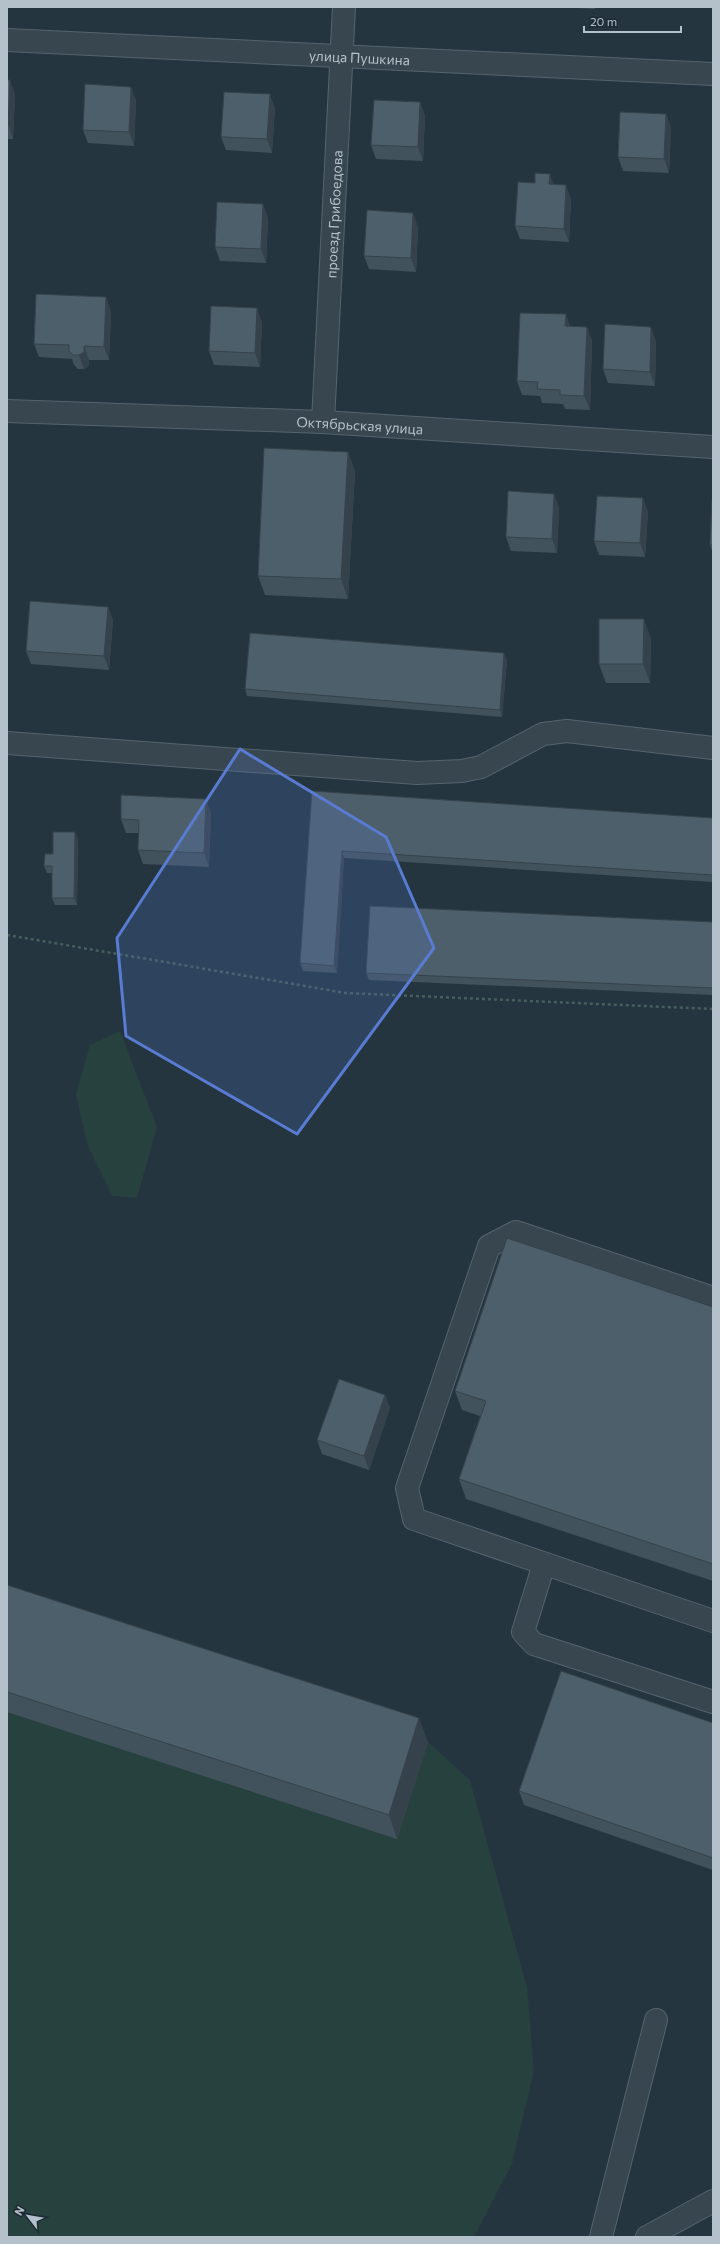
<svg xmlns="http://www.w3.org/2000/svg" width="720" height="2244" font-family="Commissioner,sans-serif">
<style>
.green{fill:#26413e}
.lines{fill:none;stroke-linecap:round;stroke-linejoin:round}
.minor-casing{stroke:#56646d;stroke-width:24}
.path{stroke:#465e5c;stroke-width:2.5;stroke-dasharray:3 3;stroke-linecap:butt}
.minor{stroke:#38464f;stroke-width:22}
.wall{fill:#42525c}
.shaded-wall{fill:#36424b}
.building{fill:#4d5f6b;stroke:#36424b}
.marked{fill:#597cd2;fill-opacity:0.2;stroke:#597cd2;stroke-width:3;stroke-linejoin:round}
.labels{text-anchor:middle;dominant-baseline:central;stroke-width:3.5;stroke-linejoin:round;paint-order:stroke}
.street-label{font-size:14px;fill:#b4c1ca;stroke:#1d2b34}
</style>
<rect width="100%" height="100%" fill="#243540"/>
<g class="green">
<path d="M120,1031L157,1127L137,1198L112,1196L87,1144L76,1094L90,1045Z"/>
<path d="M7,1605L428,1742L470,1780L527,1987L534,2071L512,2164L474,2237H7Z"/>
</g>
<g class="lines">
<g class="minor-casing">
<g id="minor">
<path id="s1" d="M7,40L713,74"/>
<path id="s2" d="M7,411L323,422L713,447"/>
<path id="s3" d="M323,422L344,7"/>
<path d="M7,743L417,773L462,771L481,767L543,734L567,731L713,748"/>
<path d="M713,1298L516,1232L489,1246L407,1488L414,1519L713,1621"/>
<path d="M544,1564L523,1632L534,1644L713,1702"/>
<path d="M601,2237L656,2020"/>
<path d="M647,2237L713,2201"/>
</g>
</g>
<path class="path" d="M7,935L346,993L713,1009"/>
<use href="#minor" class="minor"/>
</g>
<g class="wall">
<path d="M557,7H595V9Z"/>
<path d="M7,80L15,94L13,139H7Z"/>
<path d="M131,87L136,101L134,146L88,143L83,130Z"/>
<path d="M420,102L425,116L423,161L376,159L371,145Z"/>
<path d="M275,108L272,153L226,150L221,137Z"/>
<path d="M666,114L671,128L669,173L623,171L618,157Z"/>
<path d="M554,184L571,199L569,242L520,239L515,226Z"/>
<path d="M268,218L266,263L220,261L215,247Z"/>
<path d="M418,227L416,272L369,269L364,256Z"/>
<path d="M111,311L109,360H89V366L84,369H78L74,365L72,359L39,357L34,344Z"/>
<path d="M262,322L260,367L214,365L209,351Z"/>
<path d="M570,326L587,327L592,341L590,410L565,409L563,404L542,403L540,396L522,395L517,381Z"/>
<path d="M656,341L655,386L608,383L603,369Z"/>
<path d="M348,452L355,472L348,599L265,595L258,576Z"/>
<path d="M554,494L559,508L557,553L511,551L506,537Z"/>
<path d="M713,500V554L710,545Z"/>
<path d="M648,512L645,557L599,555L594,541Z"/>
<path d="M108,607L113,620L109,670L31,664L26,651Z"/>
<path d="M651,638L650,683H606L599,664Z"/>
<path d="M507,660L502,717L247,696L245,689Z"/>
<path d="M312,791L713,818V882L344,858L337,973L303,971L300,963Z"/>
<path d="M211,813L209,867L143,864L138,850L139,833H126L121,819Z"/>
<path d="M78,839L77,905H55L52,898V873H47L44,866L53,854Z"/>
<path d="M713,922V995L369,980L366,973Z"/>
<path d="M713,1307V1581L466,1499L459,1479L480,1416L462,1410L455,1391Z"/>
<path d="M385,1395L390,1408L369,1470L322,1454L317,1440Z"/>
<path d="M7,1585L428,1742L397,1839L7,1712Z"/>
<path d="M713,1723V1870L524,1805L519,1791Z"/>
</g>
<g class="shaded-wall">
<path d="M10,80L15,94L13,139L8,125Z"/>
<path d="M131,87L136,101L134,146L129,132Z"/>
<path d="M270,94L275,108L272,153L267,139Z"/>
<path d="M420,102L425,116L423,161L418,147Z"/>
<path d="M666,114L671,128L669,173L664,159Z"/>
<path d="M550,174L555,188L549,184Z"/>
<path d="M566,185L571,199L569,242L564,229Z"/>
<path d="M263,204L268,218L266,263L261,249Z"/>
<path d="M413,213L418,227L416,272L411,258Z"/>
<path d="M106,297L111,311L109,360L104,347Z"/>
<path d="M257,308L262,322L260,367L255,353Z"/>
<path d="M566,314L571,328L565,326Z"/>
<path d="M587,327L592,341L590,410L584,396Z"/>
<path d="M651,327L656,341L655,386L650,372Z"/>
<path d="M84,346L89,360V366L84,369L79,355Z"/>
<path d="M348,452L355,472L348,599L341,579Z"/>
<path d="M554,494L559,508L557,553L552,539Z"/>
<path d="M643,498L648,512L645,557L640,543Z"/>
<path d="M108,607L113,620L109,670L104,656Z"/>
<path d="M644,619L651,638L650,683L643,664Z"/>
<path d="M504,653L507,660L502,717L500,710Z"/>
<path d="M206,799L211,813L209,867L204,853Z"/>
<path d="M75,832L78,839L77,905L74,898Z"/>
<path d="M342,851L344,858L337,973L334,966Z"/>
<path d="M385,1395L390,1408L369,1470L364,1456Z"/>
<path d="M419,1718L428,1742L397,1839L389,1815Z"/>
</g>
<g class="building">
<path d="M7,80H10L8,125H7Z"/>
<path d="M85,84L131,87L129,132L83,130Z"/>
<path d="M224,92L270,94L267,139L221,137Z"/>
<path d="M374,100L420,102L418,147L371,145Z"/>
<path d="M620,112L666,114L664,159L618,157Z"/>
<path d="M535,173L550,174L549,184L566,185L564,229L515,226L518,182L535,183Z"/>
<path d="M217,202L263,204L261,249L215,247Z"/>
<path d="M367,210L413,213L411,258L364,256Z"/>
<path d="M36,294L106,297L104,347L84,346V352L79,355H73L69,351V345L34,344Z"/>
<path d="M211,306L257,308L255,353L209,351Z"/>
<path d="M520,313L566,314L565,326L587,327L584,396L560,395V390L537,389L538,382L517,381Z"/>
<path d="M605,324L651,327L650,372L603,369Z"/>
<path d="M264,448L348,452L341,579L258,576Z"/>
<path d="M508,491L554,494L552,539L506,537Z"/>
<path d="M597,496L643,498L640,543L594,541Z"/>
<path d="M712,500H713V545H710Z"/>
<path d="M30,601L108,607L104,656L26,651Z"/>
<path d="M599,619H644L643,664H599Z"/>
<path d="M250,633L504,653L500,710L245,689Z"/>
<path d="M312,791L713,818V875L342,851L334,966L300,963Z"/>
<path d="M121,795L206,799L204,853L138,850L139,820L121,819Z"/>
<path d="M53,832H75L74,898H52V866H44L45,854H53Z"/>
<path d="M370,906L713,922V988L366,973Z"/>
<path d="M507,1238L713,1307V1564L459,1479L486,1401L455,1391Z"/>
<path d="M339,1379L385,1395L364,1456L317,1440Z"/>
<path d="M7,1585L419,1718L389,1815L7,1692Z"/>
<path d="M561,1671L713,1723V1858L519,1791Z"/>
</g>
<path class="marked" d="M240,749L386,837L434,948L297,1134L126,1036L117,938Z"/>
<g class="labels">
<g class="street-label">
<text stroke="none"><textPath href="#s1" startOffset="353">улица Пушкина</textPath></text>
<text stroke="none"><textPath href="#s3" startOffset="208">проезд Грибоедова</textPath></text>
<text stroke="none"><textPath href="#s2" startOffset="353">Октябрьская улица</textPath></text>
</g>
</g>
<rect width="720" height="2244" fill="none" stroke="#b4c1ca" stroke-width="16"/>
<g transform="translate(28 2216) rotate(301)" stroke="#1d2b34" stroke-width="3" paint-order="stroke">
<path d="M0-3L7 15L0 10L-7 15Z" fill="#b4c1ca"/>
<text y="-6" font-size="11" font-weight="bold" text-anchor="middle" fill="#b4c1ca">N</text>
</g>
<path d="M584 26v6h97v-6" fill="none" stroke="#b4c1ca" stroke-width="2"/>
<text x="590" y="26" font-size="12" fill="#b4c1ca" stroke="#1d2b34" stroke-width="3" paint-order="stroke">20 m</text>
</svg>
